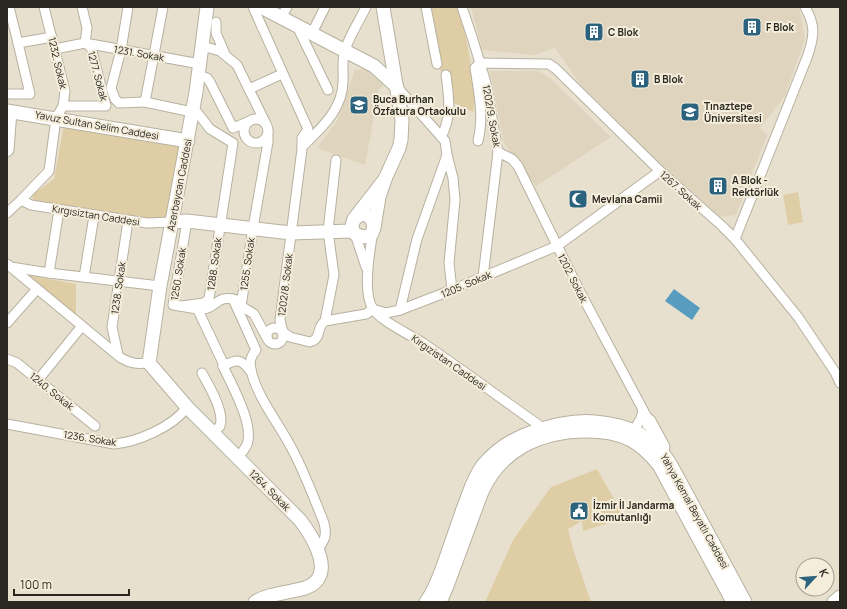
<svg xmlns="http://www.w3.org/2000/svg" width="847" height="609" font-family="Manrope,sans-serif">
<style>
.built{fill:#dfd4bd}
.green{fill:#dfcda6}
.water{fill:#589cbf}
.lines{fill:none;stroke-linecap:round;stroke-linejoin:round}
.street-casing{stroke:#b8b1a0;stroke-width:11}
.secondary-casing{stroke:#b8b1a0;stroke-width:15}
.street{stroke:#fff;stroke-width:9}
.secondary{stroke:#fff;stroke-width:13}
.labels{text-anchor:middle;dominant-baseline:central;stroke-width:4;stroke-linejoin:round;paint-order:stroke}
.poi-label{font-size:10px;font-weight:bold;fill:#2a2720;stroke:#f5eddb;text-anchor:start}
.street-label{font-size:10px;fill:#2a2720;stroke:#f5eddb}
</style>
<rect width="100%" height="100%" fill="#e8e0ce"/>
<g class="built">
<path d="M471,7H799L805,39L785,96L760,128L767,135L736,215L720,217L659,163L581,85L555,48L535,55L482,50Z"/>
<path d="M365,69L384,85L379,89L365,165L317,148L337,121L355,70Z"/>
<path d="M490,71H538L551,79L611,137L536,186L504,143Z"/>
</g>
<g class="green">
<path d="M427,7H457L466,37L476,94L473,112L452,102V78L449,72L440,71Z"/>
<path d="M65,119L182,142L170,216L147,219L34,202L32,195L54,179Z"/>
<path d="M798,192L803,222L788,225L783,195Z"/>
<path d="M28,275L76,284V315L26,276Z"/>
<path d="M597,469L621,511L612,522L583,531L582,521L568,529L574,552L591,602H486V600L513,540L551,487Z"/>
</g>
<path class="water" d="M674,289L700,308L692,320L665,301Z"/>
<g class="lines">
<g class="street-casing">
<g id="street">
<path d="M9,7L18,43L52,37"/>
<path d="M82,7L87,28L85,43"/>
<path d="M128,7L121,50L111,88L115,99L119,103L145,102"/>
<path d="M163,7L145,102L192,112"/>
<path d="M253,7L308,129L302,138V149L280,320L283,332L290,337L310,342C322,339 316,327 325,321L334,275L328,231L336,160"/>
<path d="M426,7L437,64"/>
<path d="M462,7L473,40L486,83L498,152L483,277"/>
<path d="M281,18L287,7"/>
<path d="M216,22V33L225,54"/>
<path d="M297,26L328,90"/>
<path d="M312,33L325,7"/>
<path d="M202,46L220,51L237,65L266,124"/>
<path d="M55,49L85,43L200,64"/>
<path d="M198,75L207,78L210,82L233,128L250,121"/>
<path d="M397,87L445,141L447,155"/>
<path d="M249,89L282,74"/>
<path d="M7,94H30L18,43"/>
<path d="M63,106H106L91,47L85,43"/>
<circle cx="256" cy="131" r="12"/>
<path d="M441,137C452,117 449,97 446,75"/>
<path d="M478,141C484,117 479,93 475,68L480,63L549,64L556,69L660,171L722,226L735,239L798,317L835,372L840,383"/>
<path d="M302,147C320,129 343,110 343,81C344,70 341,63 345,51C348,38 360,20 366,7"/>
<path d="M7,152L9,150L12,111"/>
<path d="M498,152L512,159L518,166L578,288L649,421L647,425"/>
<path d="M21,200L31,205L147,223L172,222"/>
<path d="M7,213L21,200L49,171L56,118L63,106L65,91L44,7"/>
<path d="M187,221L173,305C183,306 194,310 204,309C217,307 217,294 237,300"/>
<path d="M373,231C370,250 362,293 373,309C382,322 409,334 423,343C464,371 503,400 543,428L545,431"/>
<path d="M355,234L366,267"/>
<path d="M735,239L808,55C814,36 816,26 805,7"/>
<path d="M7,264L121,358C131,364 138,364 149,363"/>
<path d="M11,267L49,273L160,286"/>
<path d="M49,273L59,210"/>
<path d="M84,277L94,216"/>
<path d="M233,299L256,350C251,356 249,361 251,369C255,394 279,424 291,447C304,471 314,498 324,523C327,535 325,540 318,549"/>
<path d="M181,306L204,303L209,299L233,143L210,129L193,107"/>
<path d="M197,308L223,363V366C231,384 258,430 245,448C243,452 239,455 236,457"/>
<path d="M373,309L386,313L400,310L452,290L557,246L660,171"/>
<path d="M400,310L417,239L447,155L453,178L455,200L449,263L452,290"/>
<path d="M325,321L366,314L373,309"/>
<path d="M7,323L37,289"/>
<circle cx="275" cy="336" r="8"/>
<path d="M267,338L254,314L241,306L253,228L268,142V132"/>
<path d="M118,355L112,327L128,221"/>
<path d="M7,359L17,363L95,426"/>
<path d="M223,366C237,359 241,358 251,372"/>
<path d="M202,373C209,386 225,412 220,426L213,433"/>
<path d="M38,380L82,326"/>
<path d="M7,424L114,444C137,442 173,427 187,407"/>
<path d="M631,436L641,418L643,410"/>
</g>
</g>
<g class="secondary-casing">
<g id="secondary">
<path d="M207,7L196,92L160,286L149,363L187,407L300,520C313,537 338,577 305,588C288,593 270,593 255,602"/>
<path d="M261,7L374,66L397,87"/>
<path d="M383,7L402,120L401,140L399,148L385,179"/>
<path d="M7,111L188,141"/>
<path d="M354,219L385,179L379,197L374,228"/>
<path d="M172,222L187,221L291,233L351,231C383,253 377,203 357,217C351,221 351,228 355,234"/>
<path d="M649,421L663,447"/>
<path d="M426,602C435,590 440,575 445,561C451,544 457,526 463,509C469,494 473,478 483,465C496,450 514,438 533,432C553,425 574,420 595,422C630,425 654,436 672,467L745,602"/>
<path d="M440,602L447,586L481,494C500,449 541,431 587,431C601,431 616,433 629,439C641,445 651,455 659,465L733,602"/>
<path d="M834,602L840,597"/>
</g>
</g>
<use href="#street" class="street"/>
<use href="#secondary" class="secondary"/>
</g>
<defs>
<g id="building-square" transform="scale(1)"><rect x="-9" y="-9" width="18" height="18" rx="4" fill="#2b627d" stroke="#f5eddb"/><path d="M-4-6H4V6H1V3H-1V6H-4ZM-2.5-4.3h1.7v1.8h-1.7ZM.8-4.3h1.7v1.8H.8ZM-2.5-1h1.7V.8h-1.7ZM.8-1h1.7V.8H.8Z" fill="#fff"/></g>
<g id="school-square" transform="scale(1)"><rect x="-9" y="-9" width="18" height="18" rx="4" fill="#2b627d" stroke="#f5eddb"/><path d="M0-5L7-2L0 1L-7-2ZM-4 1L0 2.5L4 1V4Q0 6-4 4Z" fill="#fff"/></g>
<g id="university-square" transform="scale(1)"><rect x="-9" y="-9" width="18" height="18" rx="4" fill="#2b627d" stroke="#f5eddb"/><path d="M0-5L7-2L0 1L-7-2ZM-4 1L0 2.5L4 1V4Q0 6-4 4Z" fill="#fff"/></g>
<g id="mosque-square" transform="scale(1)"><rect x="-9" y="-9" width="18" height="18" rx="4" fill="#2b627d" stroke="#f5eddb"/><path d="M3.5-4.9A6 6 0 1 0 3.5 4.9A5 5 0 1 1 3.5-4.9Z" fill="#fff"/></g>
<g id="civic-square" transform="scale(1)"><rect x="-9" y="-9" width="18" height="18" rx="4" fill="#2b627d" stroke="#f5eddb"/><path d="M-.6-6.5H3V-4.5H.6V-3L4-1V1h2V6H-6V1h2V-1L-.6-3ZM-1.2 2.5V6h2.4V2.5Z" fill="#fff"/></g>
</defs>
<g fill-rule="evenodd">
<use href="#building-square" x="752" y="27"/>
<use href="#building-square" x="594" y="32"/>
<use href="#building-square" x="640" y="79"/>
<use href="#school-square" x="359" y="105"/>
<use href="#university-square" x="690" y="112"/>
<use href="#building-square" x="718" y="186"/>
<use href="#mosque-square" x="578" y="199"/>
<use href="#civic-square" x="579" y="511"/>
</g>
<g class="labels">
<g class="poi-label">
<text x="766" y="27">F Blok</text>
<text x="608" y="32">C Blok</text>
<text x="654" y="79">B Blok</text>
<text x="373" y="99">Buca Burhan<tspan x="373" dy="12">Özfatura Ortaokulu</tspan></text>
<text x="704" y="106">Tınaztepe<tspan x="704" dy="12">Üniversitesi</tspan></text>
<text x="732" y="180">A Blok -<tspan x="732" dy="12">Rektörlük</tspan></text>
<text x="592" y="199">Mevlana Camii</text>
<text x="593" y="505">İzmir İl Jandarma<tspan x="593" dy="12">Komutanlığı</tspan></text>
</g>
<g class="street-label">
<text transform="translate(139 53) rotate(10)">1231. Sokak</text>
<text transform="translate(58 63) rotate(77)">1232. Sokak</text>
<text transform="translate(98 76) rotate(75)">1277. Sokak</text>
<text transform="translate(492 116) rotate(80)">1202/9. Sokak</text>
<text transform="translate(97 125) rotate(10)">Yavuz Sultan Selim Caddesi</text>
<text transform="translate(179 185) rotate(-79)">Azerbaycan Caddesi</text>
<text transform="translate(681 190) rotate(42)">1267. Sokak</text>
<text transform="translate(96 215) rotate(9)">Kırgısiztan Caddesi</text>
<text transform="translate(214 264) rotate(-82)">1288. Sokak</text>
<text transform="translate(247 264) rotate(-82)">1255. Sokak</text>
<text transform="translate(178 274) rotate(-81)">1250. Sokak</text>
<text transform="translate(573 278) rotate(63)">1202. Sokak</text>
<text transform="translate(466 284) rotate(-23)">1205. Sokak</text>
<text transform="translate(285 285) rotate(-83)">1202/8. Sokak</text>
<text transform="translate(118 288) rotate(-82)">1238. Sokak</text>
<text transform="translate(449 362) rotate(35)">Kırgızistan Caddesi</text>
<text transform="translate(52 391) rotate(39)">1240. Sokak</text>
<text transform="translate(90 438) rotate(9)">1236. Sokak</text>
<text transform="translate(270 490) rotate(45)">1264. Sokak</text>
<text transform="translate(695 511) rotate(61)">Yahya Kemal Beyatlı Caddesi</text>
</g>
</g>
<rect width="847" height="609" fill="none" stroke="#2a2720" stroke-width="16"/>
<g transform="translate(815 577) rotate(64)"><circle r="19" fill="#f5eddb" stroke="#a49e90"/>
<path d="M0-3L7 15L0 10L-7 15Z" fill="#2b627d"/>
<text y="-6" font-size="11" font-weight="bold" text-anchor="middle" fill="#2a2720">K</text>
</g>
<path d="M14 589v6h115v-6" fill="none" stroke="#2a2720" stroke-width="2"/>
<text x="20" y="589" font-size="12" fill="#2a2720" stroke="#f5eddb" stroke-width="3" paint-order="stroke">100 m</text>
</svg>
